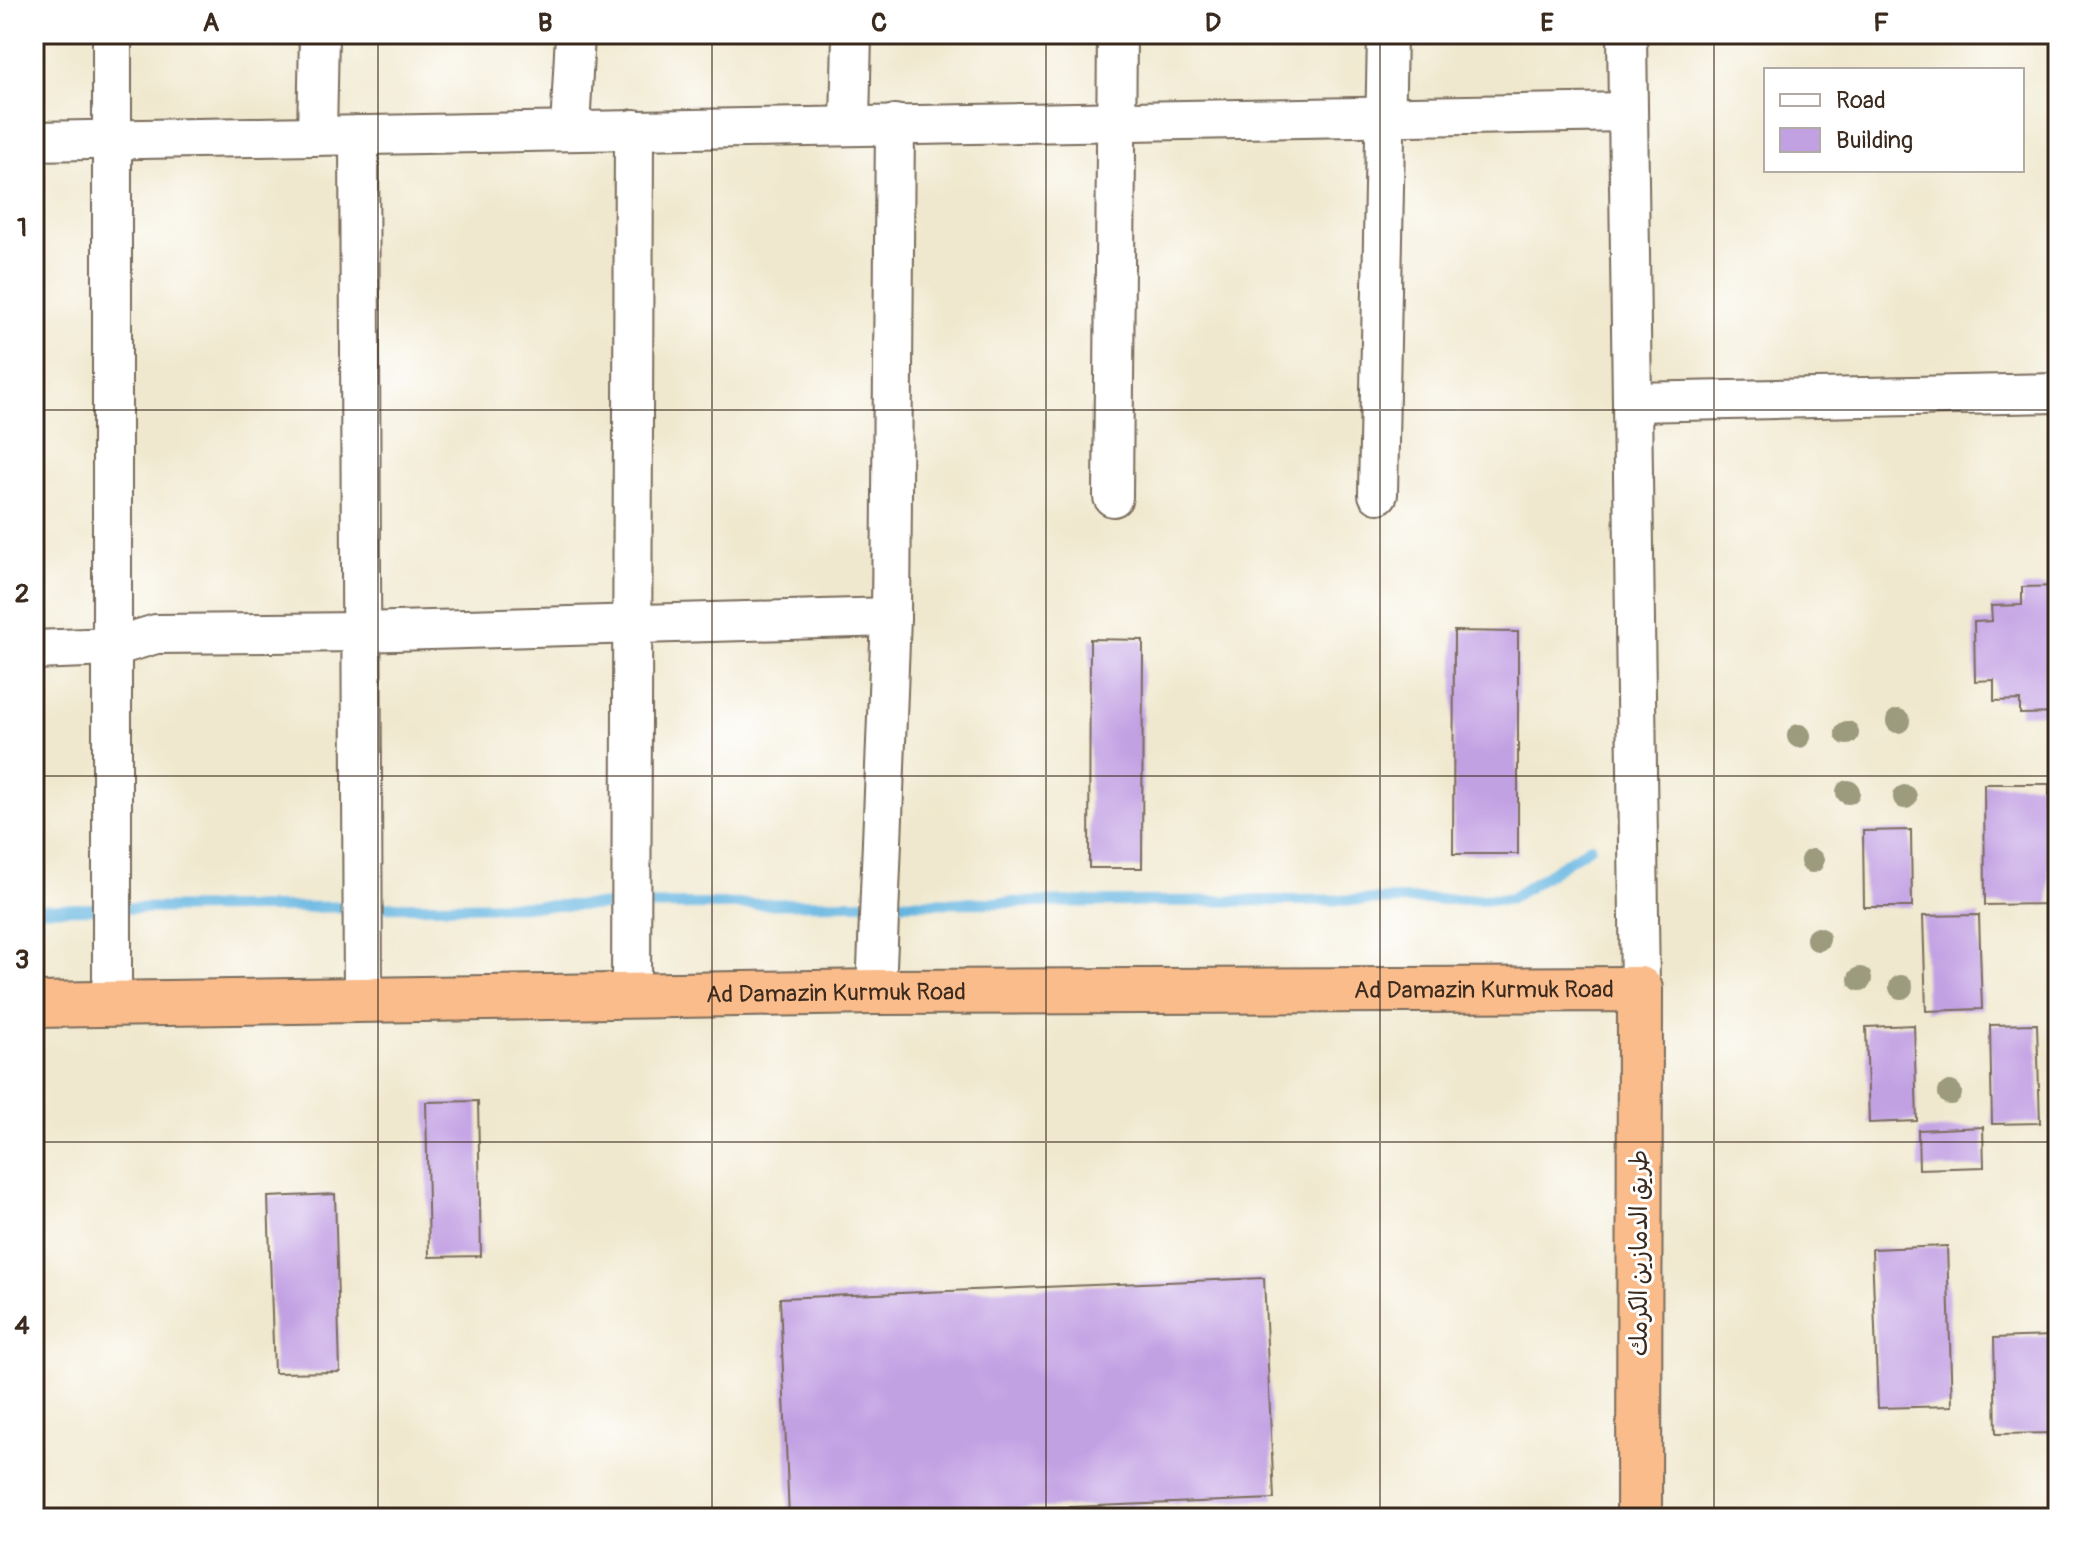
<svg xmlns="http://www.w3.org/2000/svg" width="2092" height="1552" font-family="Pangolin,'Playpen Sans Arabic',sans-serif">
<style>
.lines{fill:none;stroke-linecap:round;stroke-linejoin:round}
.stream{stroke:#65b5e0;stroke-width:11}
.building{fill:#c2a1e3}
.minor-casing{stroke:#7a6c5c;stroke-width:42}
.highway-casing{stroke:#7a6c5c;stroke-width:48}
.minor{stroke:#fff;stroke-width:38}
.highway{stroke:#fabc8b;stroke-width:44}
.tree{fill:#9c9b7e}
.grid{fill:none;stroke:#3b2a1e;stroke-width:2;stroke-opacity:0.55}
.labels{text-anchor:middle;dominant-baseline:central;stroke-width:6;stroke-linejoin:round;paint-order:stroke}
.street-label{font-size:24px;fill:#3b2a1e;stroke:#fff}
.neatline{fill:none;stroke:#3b2a1e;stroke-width:3}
.grid-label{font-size:26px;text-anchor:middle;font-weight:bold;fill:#3b2a1e}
</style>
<rect width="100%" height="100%" fill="#fff"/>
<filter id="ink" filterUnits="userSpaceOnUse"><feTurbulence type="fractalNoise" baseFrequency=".0125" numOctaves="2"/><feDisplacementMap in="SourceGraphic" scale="16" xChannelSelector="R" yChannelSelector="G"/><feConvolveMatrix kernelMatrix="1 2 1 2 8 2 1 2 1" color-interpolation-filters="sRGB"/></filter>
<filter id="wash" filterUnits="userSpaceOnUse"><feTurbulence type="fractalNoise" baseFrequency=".006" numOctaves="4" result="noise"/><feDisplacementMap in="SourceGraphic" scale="32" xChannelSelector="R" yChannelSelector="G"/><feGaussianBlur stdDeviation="1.8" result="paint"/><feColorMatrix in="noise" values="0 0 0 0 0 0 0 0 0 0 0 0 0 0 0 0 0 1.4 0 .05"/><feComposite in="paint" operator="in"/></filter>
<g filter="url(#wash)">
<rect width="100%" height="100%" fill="#f0e8ce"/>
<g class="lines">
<path class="stream" d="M34,909L1510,899L1590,847"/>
</g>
<g id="blocks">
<g class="building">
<path d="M2058,586V713L2020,714V700L1994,701V680L1975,681L1974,622L1992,621L1991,606L2022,605V587Z"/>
<path d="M1454,631L1518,632V854H1453Z"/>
<path d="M1090,639L1143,640L1142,868H1089Z"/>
<path d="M1984,784H2049V904L1985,905Z"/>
<path d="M1911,830L1912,907H1864L1863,831Z"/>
<path d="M1979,915L1982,1009L1926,1011L1923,916Z"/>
<path d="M2037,1024L2040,1123L1992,1124L1990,1025Z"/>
<path d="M1914,1025L1917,1121L1869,1123L1866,1027Z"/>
<path d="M478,1101L481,1256L429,1257L426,1102Z"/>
<path d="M1983,1127L1984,1167L1919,1169L1918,1130Z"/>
<path d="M335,1194L340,1372L274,1373L268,1197Z"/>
<path d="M1947,1246L1952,1406L1878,1408L1872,1249Z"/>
<path d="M1264,1278L1274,1499L789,1518L780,1298Z"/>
<path d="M2054,1336L2057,1433L1996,1434L1994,1338Z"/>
</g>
</g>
</g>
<g filter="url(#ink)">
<use href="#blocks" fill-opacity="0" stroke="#7a6c5c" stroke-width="2"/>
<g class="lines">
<g class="minor-casing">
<g id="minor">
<path d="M1627,34L1640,989"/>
<path d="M850,124L852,34"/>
<path d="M570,130L575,34"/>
<path d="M317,135L319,34"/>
<path d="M359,135L363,1000"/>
<path d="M34,141L1628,112"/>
<path d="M1633,402L2058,393"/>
<path d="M1378,494L1387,34"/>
<path d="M1113,497L1117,34"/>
<path d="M34,650L113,647L156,634L360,632L891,617"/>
<path d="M876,992L891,617L895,124"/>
<path d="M631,996L634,129"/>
<path d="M112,1004V34"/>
</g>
</g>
<g class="highway-casing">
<g id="highway">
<path id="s1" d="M34,1005L876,992L1640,989L1639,1518"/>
</g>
</g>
<use href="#minor" class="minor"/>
<use href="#highway" class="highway"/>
</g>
<g class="tree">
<circle cx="1898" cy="721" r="12"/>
<circle cx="1847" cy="733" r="12"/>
<circle cx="1799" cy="736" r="12"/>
<circle cx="1848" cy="792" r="12"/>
<circle cx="1905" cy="797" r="12"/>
<circle cx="1812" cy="861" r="12"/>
<circle cx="1818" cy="939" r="12"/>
<circle cx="1860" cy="979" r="12"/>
<circle cx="1901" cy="987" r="12"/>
<circle cx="1950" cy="1093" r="12"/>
</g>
</g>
<path class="grid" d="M378,34V1518M712,34V1518M1046,34V1518M1380,34V1518M1714,34V1518M34,410H2058M34,776H2058M34,1142H2058"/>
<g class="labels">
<g class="street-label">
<text stroke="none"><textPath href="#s1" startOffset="1450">Ad Damazin Kurmuk Road</textPath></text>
<text stroke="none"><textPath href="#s1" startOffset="802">Ad Damazin Kurmuk Road</textPath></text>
<text transform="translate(1639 1253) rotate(-90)">طريق الدمازين الكرمك</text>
</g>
</g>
<rect width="2092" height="1552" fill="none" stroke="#fff" stroke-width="88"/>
<rect x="1764" y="68" width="260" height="104" fill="#ffffff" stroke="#b1aaa5" stroke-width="2"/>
<rect x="1780" y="94" width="40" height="12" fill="#ffffff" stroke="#b1aaa5" stroke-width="2"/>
<text x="1836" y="108" font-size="24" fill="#3b2a1e">Road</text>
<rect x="1780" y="128" width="40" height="24" fill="#c2a1e3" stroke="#b1aaa5" stroke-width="2"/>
<text x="1836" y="148" font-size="24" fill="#3b2a1e">Building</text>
<rect x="44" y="44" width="2004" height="1464" class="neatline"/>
<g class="grid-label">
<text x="211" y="31">A</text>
<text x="545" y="31">B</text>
<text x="879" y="31">C</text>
<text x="1213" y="31">D</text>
<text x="1547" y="31">E</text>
<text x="1881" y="31">F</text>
<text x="22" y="236">1</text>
<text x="22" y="602">2</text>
<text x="22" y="968">3</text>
<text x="22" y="1334">4</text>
</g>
</svg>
